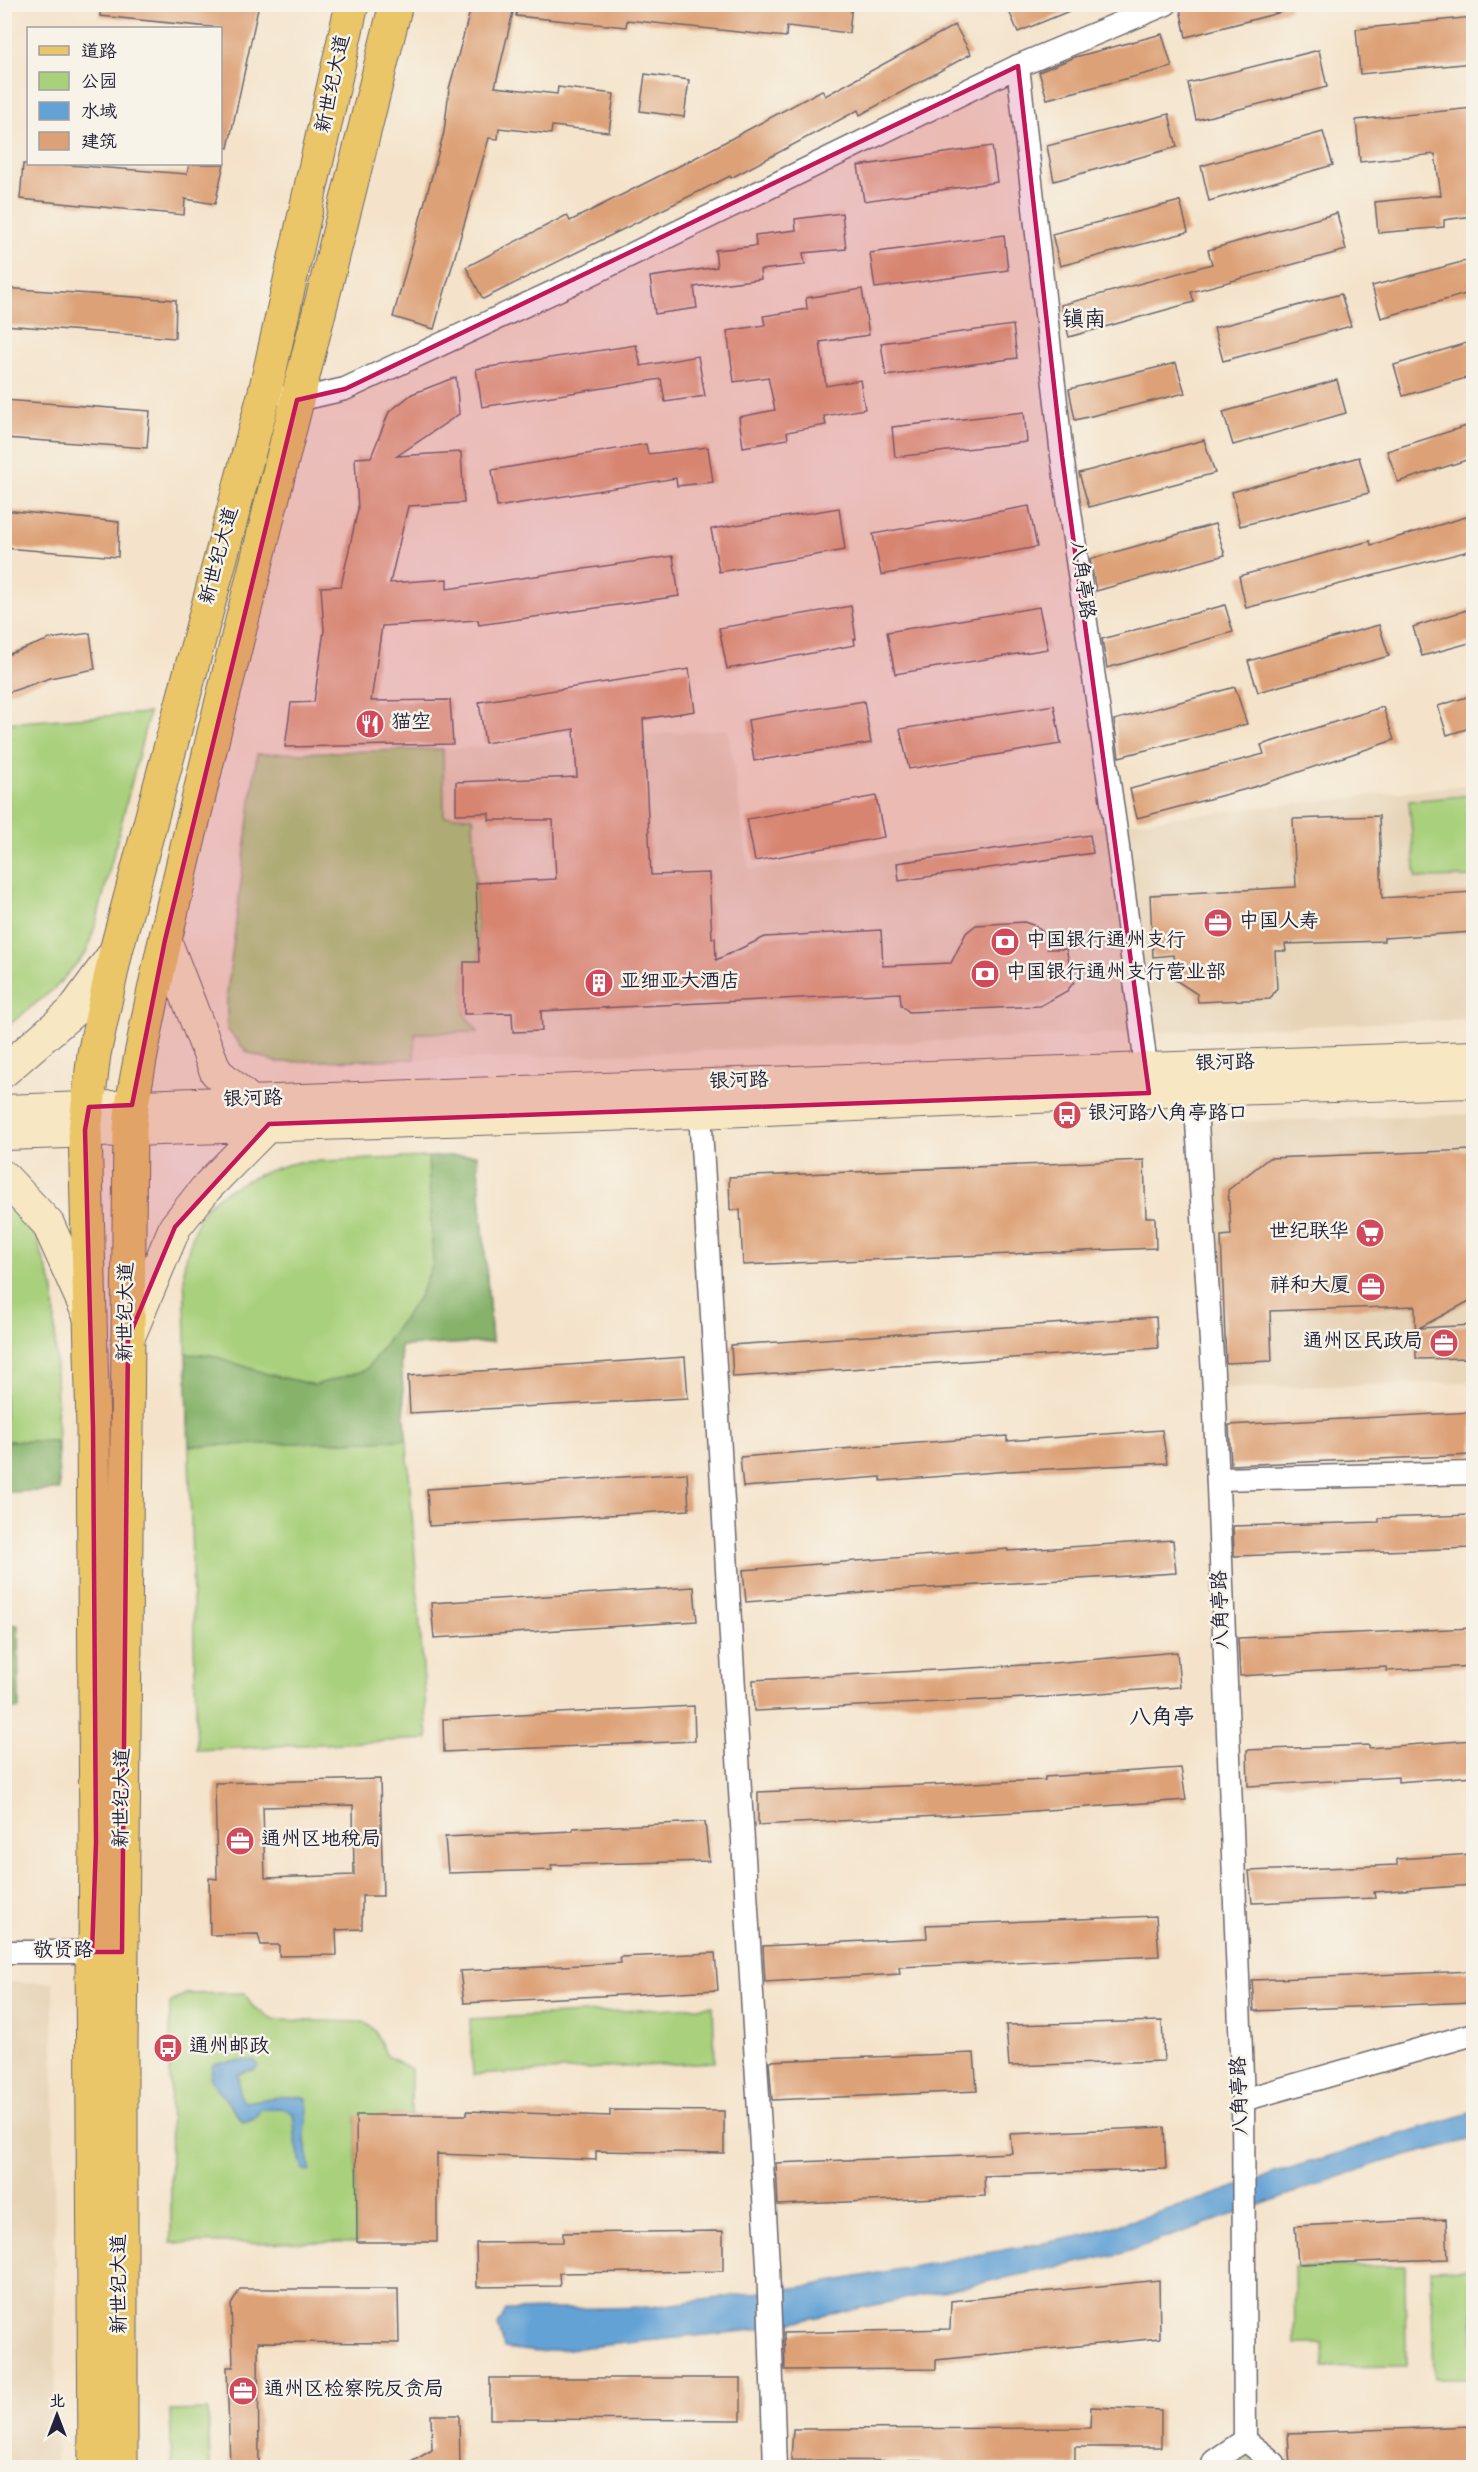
<svg xmlns="http://www.w3.org/2000/svg" width="1478" height="2472" font-family="'Gochi Hand','LXGW WenKai TC',sans-serif">
<style>
.built{fill:#e7d4b7}
.green{fill:#a9d07b;stroke:#66795b;stroke-width:1.5}
.forest{fill:#86b26b;stroke:#546a53;stroke-width:1.5}
.water{fill:#63a2d5;stroke:#426288;stroke-width:1.5}
.building{fill:#dda177;fill-rule:evenodd}
.lines{fill:none;stroke-linecap:round;stroke-linejoin:round}
.street-casing{stroke:#6c666d;stroke-width:25}
.secondary-casing{stroke:#6c666d;stroke-width:34}
.primary-casing{stroke:#6c666d;stroke-width:35}
.street{stroke:#fff;stroke-width:22}
.secondary{stroke:#f7e8c3;stroke-width:32}
.primary{stroke:#eac669;stroke-width:33}
.marked{fill:#c2185b;fill-opacity:0.2;stroke:#c2185b;stroke-width:4.5;stroke-linejoin:round}
.labels{text-anchor:middle;dominant-baseline:central;stroke-width:5;stroke-linejoin:round;paint-order:stroke}
.street-label{font-size:20px;fill:#22223b;stroke:#f7f3e8}
.poi-label{font-size:20px;fill:#22223b;stroke:#f7f3e8;text-anchor:start}
.quarter-label{font-size:22px;fill:#22223b;stroke:#f7f3e8}
</style>
<rect width="100%" height="100%" fill="#f7f3e8"/>
<filter id="ink" filterUnits="userSpaceOnUse"><feTurbulence type="fractalNoise" baseFrequency=".0167" numOctaves="2"/><feDisplacementMap in="SourceGraphic" scale="12" xChannelSelector="R" yChannelSelector="G"/><feConvolveMatrix kernelMatrix="1 2 1 2 8 2 1 2 1" color-interpolation-filters="sRGB"/></filter>
<filter id="wash" filterUnits="userSpaceOnUse"><feTurbulence type="fractalNoise" baseFrequency=".008" numOctaves="4" result="noise"/><feDisplacementMap in="SourceGraphic" scale="24" xChannelSelector="R" yChannelSelector="G"/><feGaussianBlur stdDeviation="1.35" result="paint"/><feColorMatrix in="noise" values="0 0 0 0 0 0 0 0 0 0 0 0 0 0 0 0 0 1.4 0 .05"/><feComposite in="paint" operator="in"/></filter>
<g filter="url(#wash)">
<rect width="100%" height="100%" fill="#f4e3ca"/>
<g class="built">
<path d="M728,729L749,870L1115,824L1473,784V1019L494,1059H414V1033L478,1031L464,1014V962L473,818L444,817L443,749Z"/>
<path d="M1473,1114V1382L1214,1389L1197,1123Z"/>
<path d="M5,1982H53L56,2467H5Z"/>
</g>
<g class="green">
<path d="M149,713L97,920L86,953L55,988L5,1028V723Z"/>
<path d="M443,749L444,816L473,817L479,962L464,963V1014L478,1032L415,1033L414,1059L276,1062L247,1052L227,1029V994L257,754Z"/>
<path d="M1473,795V877L1416,878L1409,801Z"/>
<path d="M477,1155L492,1342L400,1346L428,1739L197,1750L184,1266C189,1249 193,1229 202,1213C215,1190 274,1167 299,1162Z"/>
<path d="M4,1198L36,1237L54,1290L59,1490L5,1492Z"/>
<path d="M245,1993L253,2007L273,2020L364,2022L375,2031L387,2056L411,2069V2115L356,2116L357,2242L171,2243L170,2003L186,1994Z"/>
<path d="M713,2006L715,2062L473,2075L470,2019Z"/>
<path d="M1405,2266L1406,2366L1324,2367L1323,2344H1295L1294,2267Z"/>
<path d="M1473,2269V2378H1434L1431,2270Z"/>
<path d="M208,2410L210,2467H172L170,2411Z"/>
<path d="M1248,2459L1266,2468H1222L1236,2460Z"/>
</g>
<g class="forest">
<path d="M477,1155L492,1342L400,1346L406,1440L189,1446L186,1354L211,1355L267,1374L315,1385L366,1370L419,1297L433,1264L428,1157Z"/>
<path d="M5,1441H57L59,1490L5,1492Z"/>
<path d="M5,1624L18,1625L19,1709L5,1708Z"/>
</g>
<g class="water">
<path d="M254,2060L258,2065L256,2069L238,2074L240,2095L244,2102C262,2100 289,2093 306,2099C311,2113 304,2123 305,2138C305,2148 311,2162 310,2171L303,2170L296,2143L293,2113L283,2108L261,2109L254,2118L243,2122L210,2079L213,2064Z"/>
<path d="M1473,2112V2139L1379,2163L1120,2254L755,2330L538,2352L504,2348L498,2325L506,2310L651,2307L808,2286L1086,2235L1192,2202L1284,2170Z"/>
</g>
<g id="blocks">
<g class="building">
<path d="M101,4H259L228,148L220,147V28L100,16Z"/>
<path d="M472,4H515L495,87L557,94L558,87L614,94L609,132L552,126L551,134L499,128L498,139L489,138L434,329L393,317L444,132L449,89Z"/>
<path d="M517,4H852L849,33L787,26L786,37L627,20L626,27L516,16Z"/>
<path d="M1006,4H1084V5L1018,32Z"/>
<path d="M1179,4H1290V10L1186,37Z"/>
<path d="M1473,17V63L1360,74L1356,29Z"/>
<path d="M955,25L971,54L860,115L858,110L731,178L730,176L483,299L466,267L567,215L570,221L693,159L822,90L825,96Z"/>
<path d="M1162,34L1172,67L1047,99L1039,72L1075,57Z"/>
<path d="M1319,50L1327,87L1196,120L1188,83Z"/>
<path d="M645,74L689,80L684,117L640,111Z"/>
<path d="M1473,108V216L1444,220V227L1378,233L1375,202L1441,195L1435,154L1360,162L1356,120Z"/>
<path d="M1169,114L1177,147L1054,181L1047,146Z"/>
<path d="M1323,132L1333,165L1209,201L1201,166Z"/>
<path d="M992,146L997,182L864,201L858,166Z"/>
<path d="M23,164H56L187,174L189,164H224L215,204L185,199L184,215L20,199Z"/>
<path d="M1180,201L1188,232L1060,266L1052,234Z"/>
<path d="M842,213L846,249L803,253L805,265L760,270L761,279L694,287L697,308L655,314L650,277L717,267L715,250L756,246L755,235L796,230L795,219Z"/>
<path d="M1337,213L1346,250L1191,292L1194,302L1069,337L1061,305L1212,264L1208,250Z"/>
<path d="M1004,235L1008,270L875,288L870,253Z"/>
<path d="M1473,259V292L1381,318L1372,286Z"/>
<path d="M4,288L176,300L175,338L4,325Z"/>
<path d="M862,289L869,335L820,342L826,386L860,380L865,409L824,416L826,425L787,432L788,439L743,447L739,417L775,410L768,377L734,382L727,331L765,325L763,316L807,309L806,298Z"/>
<path d="M1341,294L1351,326L1223,361L1214,328Z"/>
<path d="M1013,325L1017,358L886,376L881,343Z"/>
<path d="M1473,341V376L1403,396L1394,365Z"/>
<path d="M636,345L641,366L698,356L705,396L665,402L661,379L482,407L476,369Z"/>
<path d="M1176,363L1185,393L1075,420L1069,389Z"/>
<path d="M456,377L459,414L397,456L461,452L464,503L408,506L390,583L447,579V589L673,556L679,596L479,625L478,620L382,626L371,701L450,700L453,744L285,747L291,703L314,702L324,630L321,587L341,586L358,509L355,458L371,457L389,412L412,394Z"/>
<path d="M1337,380L1346,413L1233,445L1223,412Z"/>
<path d="M4,400L150,411L147,448L4,438Z"/>
<path d="M1024,412L1027,442L895,457L892,427Z"/>
<path d="M1473,424V458L1398,482L1387,451Z"/>
<path d="M1204,440L1215,473L1089,507L1079,473Z"/>
<path d="M646,444L648,454L708,447L713,482L677,486L676,478L497,507L492,470Z"/>
<path d="M1359,457L1369,493L1240,526L1232,492Z"/>
<path d="M1029,506L1037,547L881,575L873,534Z"/>
<path d="M839,508L845,550L719,572L711,529Z"/>
<path d="M4,510L119,522L118,557L4,548Z"/>
<path d="M1473,515V550L1246,608L1239,576L1370,541L1371,545Z"/>
<path d="M1215,524L1225,555L1096,591L1090,559Z"/>
<path d="M1225,605L1233,632L1107,668L1102,639Z"/>
<path d="M851,606L856,639H854L855,645L727,669L719,628Z"/>
<path d="M1039,607L1048,649L895,674L887,632Z"/>
<path d="M1473,608V642L1422,656L1413,627Z"/>
<path d="M1379,625L1389,656L1258,692L1248,661Z"/>
<path d="M90,633L95,669L50,678L4,694V656L50,639Z"/>
<path d="M689,669L695,711L643,719L651,875L709,873L712,939L715,937L716,960L765,937L881,930L883,966L951,963L966,933L976,925L1024,922L1036,926L1048,937L1047,949H1066L1074,982L1067,991L1040,1006L909,1012L901,1005L900,993L541,1011L542,1031L513,1032L512,1013L464,1014V962H479L476,883L556,879L553,820H489V813L456,814V782L577,777L574,729L485,743L479,702Z"/>
<path d="M1235,687L1247,724L1119,757L1114,720Z"/>
<path d="M1473,695V727L1447,735L1438,706Z"/>
<path d="M864,701L871,743L754,761L748,720Z"/>
<path d="M1054,705L1061,744L909,769L900,729Z"/>
<path d="M1383,707L1394,740L1254,787L1137,818L1130,789L1264,754L1261,745Z"/>
<path d="M876,796L884,837L755,861L747,819Z"/>
<path d="M1379,816L1382,898L1473,892V932L1384,938V941L1285,944L1286,951H1275L1277,988L1270,999L1198,1002L1197,994L1174,979L1173,955L1153,957L1150,895L1296,887L1293,819Z"/>
<path d="M1090,835L1093,853L899,881L897,863Z"/>
<path d="M1473,1150V1299L1419,1328L1473,1325V1358L1416,1359L1415,1306L1270,1311L1272,1361L1226,1363L1221,1236L1231,1235L1228,1190L1269,1158Z"/>
<path d="M1144,1160L1146,1217H1155L1156,1248L743,1265L740,1210H730L729,1177Z"/>
<path d="M1156,1317L1158,1348L733,1377L731,1345Z"/>
<path d="M685,1357L688,1398L410,1413L408,1376Z"/>
<path d="M1473,1412V1455L1231,1465L1229,1425Z"/>
<path d="M1162,1430L1167,1463L1009,1471L881,1481V1477L743,1487L740,1457L1007,1436V1441Z"/>
<path d="M687,1473L689,1510L429,1526L427,1489Z"/>
<path d="M1473,1515V1548L1234,1556L1233,1526L1379,1522V1518Z"/>
<path d="M1173,1540L1176,1573L863,1592V1593L746,1602L743,1570L1008,1549V1551Z"/>
<path d="M694,1587L697,1621L434,1638L431,1603Z"/>
<path d="M1473,1628V1666L1387,1671L1386,1667L1240,1676L1238,1638Z"/>
<path d="M1177,1652L1180,1687L1047,1697L754,1711L753,1680L1042,1664Z"/>
<path d="M694,1706L695,1741L444,1752L443,1719Z"/>
<path d="M1473,1740V1776L1398,1782V1777L1248,1786L1247,1750L1369,1745V1748Z"/>
<path d="M1181,1768L1186,1800L1019,1812L758,1825V1792L1045,1780V1777Z"/>
<path d="M380,1779L383,1896H362V1929L336,1930L337,1955L279,1956V1945H261L258,1934L210,1935L209,1878L217,1879L215,1783ZM353,1805L354,1875L265,1878L263,1807Z"/>
<path d="M705,1822L709,1861L551,1865L552,1870L448,1873L445,1837L573,1831V1828Z"/>
<path d="M1473,1854V1885L1374,1892L1375,1898L1252,1903L1249,1871L1397,1865V1859Z"/>
<path d="M1156,1916L1159,1956L899,1967L900,1974L765,1982L763,1946L927,1938L926,1925Z"/>
<path d="M715,1953L718,1990L464,2003L460,1971L621,1963L620,1957Z"/>
<path d="M1473,1971V2002L1254,2011L1252,1980Z"/>
<path d="M1162,2021L1164,2061L1009,2066L1006,2025Z"/>
<path d="M974,2053L977,2091L772,2100L769,2061Z"/>
<path d="M610,2110L724,2111V2153L596,2151V2160L437,2154V2242H357L356,2115H467V2111L610,2116Z"/>
<path d="M1164,2127L1166,2169L984,2176L985,2196L778,2205L776,2163L1012,2153L1010,2134Z"/>
<path d="M1446,2219L1448,2259L1298,2264L1295,2226Z"/>
<path d="M723,2231V2271L559,2273L560,2286L477,2287L476,2243L563,2242V2233Z"/>
<path d="M1159,2280L1160,2338L936,2360V2369L785,2370L784,2333L950,2329L951,2301Z"/>
<path d="M240,2289H398L399,2343L258,2342L259,2468H230L227,2367H233L231,2305Z"/>
<path d="M490,2378H741V2420L490,2419Z"/>
<path d="M1091,2407L1161,2410V2447H1075V2465L941,2464V2461L791,2460L793,2429L1090,2428Z"/>
<path d="M431,2415H459L460,2468H401L432,2450Z"/>
<path d="M1473,2426V2467L1290,2468L1288,2433Z"/>
</g>
</g>
</g>
<g filter="url(#ink)">
<use href="#blocks" fill-opacity="0" stroke="#6c666d" stroke-width="1.5"/>
<g class="lines">
<g class="street-casing">
<g id="street">
<path d="M1018,66L1062,456L1115,824L1148,1082"/>
<path d="M287,397L297,400L345,389L577,281L1018,66L1166,4"/>
<path d="M1194,1075L1192,1090L1197,1123L1214,1389L1243,2100L1245,2440"/>
<path d="M700,1112L768,2265L775,2468"/>
<path d="M1218,1479L1474,1473"/>
<path d="M4,1952H105"/>
<path d="M1243,2100L1474,2034"/>
<path d="M1245,2440L1274,2463L1276,2468"/>
<path d="M1212,2468L1214,2461L1245,2440"/>
</g>
</g>
<g class="secondary-casing">
<g id="secondary">
<path d="M165,940L216,1072L250,1101"/>
<path d="M4,1071L72,1012L116,951"/>
<path d="M4,1111L1474,1057"/>
<path d="M4,1134L700,1112L1192,1090L1474,1082"/>
<path d="M4,1177L48,1224L90,1318"/>
<path d="M128,1339L175,1227L207,1187L269,1124"/>
</g>
</g>
<g class="primary-casing">
<g id="primary">
<path d="M95,2468L92,1952L95,1949L96,1843L93,1427L85,1130L94,1054L116,951L265,392L352,4"/>
<path d="M121,2468V2046L130,1129L132,1105C153,980 185,857 214,733C273,490 337,248 396,4"/>
</g>
</g>
<use href="#street" class="street"/>
<use href="#secondary" class="secondary"/>
<use href="#primary" class="primary"/>
</g>
</g>
<path class="marked" d="M1018,66L1062,456L1149,1093L269,1124L175,1227L128,1339L122,1952H92L96,1843L93,1427L85,1130L89,1107L132,1105L165,940L297,400L345,389Z"/>
<defs>
<g id="restaurant-disc" transform="scale(1.5)"><circle r="9.5" fill="#d1495b" stroke="#f7f3e8"/><path d="M-5-6h1v4h1v-4h1v4h1v-4h1v5L-1.5 .5V6h-2V.5L-5-1ZM5-6V6H3V1.5H1.5Q1.5-4 5-6Z" fill="#fff"/></g>
<g id="office-disc" transform="scale(1.5)"><circle r="9.5" fill="#d1495b" stroke="#f7f3e8"/><path d="M-6-3h4V-5.5h4V-3h4V5H-6ZM-1-4.5V-3h2v-1.5ZM-6 0V1H6V0Z" fill="#fff"/></g>
<g id="bank-disc" transform="scale(1.5)"><circle r="9.5" fill="#d1495b" stroke="#f7f3e8"/><path d="M-6-4H6V4H-6ZM0-2.3a2.3 2.3 0 1 0 0 4.6a2.3 2.3 0 1 0 0-4.6Z" fill="#fff"/></g>
<g id="building-disc" transform="scale(1.5)"><circle r="9.5" fill="#d1495b" stroke="#f7f3e8"/><path d="M-4-6H4V6H1V3H-1V6H-4ZM-2.5-4.3h1.7v1.8h-1.7ZM.8-4.3h1.7v1.8H.8ZM-2.5-1h1.7V.8h-1.7ZM.8-1h1.7V.8H.8Z" fill="#fff"/></g>
<g id="bus-disc" transform="scale(1.5)"><circle r="9.5" fill="#d1495b" stroke="#f7f3e8"/><path d="M-5-6H5V4H4V6H2V4H-2V6H-4V4H-5ZM-3.5-4V0h7V-4ZM-3.5 1.2v1.5H-2V1.2ZM2 1.2v1.5H3.5V1.2Z" fill="#fff"/></g>
<g id="supermarket-disc" transform="scale(1.5)"><circle r="9.5" fill="#d1495b" stroke="#f7f3e8"/><path d="M-6-5.5h2.5l.6 2H6L4.5 2H-2.5L-4.4-4H-6ZM-1.5 3.2a1.3 1.3 0 1 0 .1 0ZM3 3.2a1.3 1.3 0 1 0 .1 0Z" fill="#fff"/></g>
</defs>
<g fill-rule="evenodd">
<use href="#restaurant-disc" x="370" y="724"/>
<use href="#office-disc" x="1218" y="923"/>
<use href="#bank-disc" x="1005" y="942"/>
<use href="#bank-disc" x="985" y="974"/>
<use href="#building-disc" x="599" y="983"/>
<use href="#bus-disc" x="1067" y="1115"/>
<use href="#supermarket-disc" x="1370" y="1233"/>
<use href="#office-disc" x="1371" y="1287"/>
<use href="#office-disc" x="1444" y="1343"/>
<use href="#office-disc" x="240" y="1841"/>
<use href="#bus-disc" x="168" y="2048"/>
<use href="#office-disc" x="243" y="2391"/>
</g>
<g class="labels">
<g class="street-label">
<text transform="translate(335 84) rotate(-78)">新世纪大道</text>
<text transform="translate(221 556) rotate(-75)">新世纪大道</text>
<text transform="translate(1080 580) rotate(82)">八角亭路</text>
<text transform="translate(1225 1065) rotate(-2)">银河路</text>
<text transform="translate(739 1083) rotate(-2)">银河路</text>
<text transform="translate(253 1101) rotate(-2)">银河路</text>
<text transform="translate(128 1312) rotate(-89)">新世纪大道</text>
<text transform="translate(1223 1610) rotate(-92)">八角亭路</text>
<text transform="translate(124 1798) rotate(-89)">新世纪大道</text>
<text x="63" y="1952">敬贤路</text>
<text transform="translate(1242 2096) rotate(-92)">八角亭路</text>
<text transform="translate(121 2284) rotate(-90)">新世纪大道</text>
</g>
<g class="poi-label">
<text x="391" y="724">猫空</text>
<text x="1239" y="923">中国人寿</text>
<text x="1026" y="942">中国银行通州支行</text>
<text x="1006" y="974">中国银行通州支行营业部</text>
<text x="620" y="983">亚细亚大酒店</text>
<text x="1088" y="1115">银河路八角亭路口</text>
<text x="1349" y="1233" text-anchor="end">世纪联华</text>
<text x="1350" y="1287" text-anchor="end">祥和大厦</text>
<text x="1423" y="1343" text-anchor="end">通州区民政局</text>
<text x="261" y="1841">通州区地税局</text>
<text x="189" y="2048">通州邮政</text>
<text x="264" y="2391">通州区检察院反贪局</text>
</g>
<g class="quarter-label">
<text x="1084" y="322">镇南</text>
<text x="1162" y="1720">八角亭</text>
</g>
</g>
<rect width="1478" height="2472" fill="none" stroke="#f7f3e8" stroke-width="24"/>
<rect x="27" y="27" width="195" height="138" fill="#f7f3e8" stroke="#a29fa3" stroke-width="1.5"/>
<rect x="39" y="46" width="30" height="9" fill="#eac669" stroke="#a29fa3" stroke-width="1.5"/>
<text x="81" y="57" font-size="18" fill="#22223b">道路</text>
<rect x="39" y="72" width="30" height="18" fill="#a9d07b" stroke="#a29fa3" stroke-width="1.5"/>
<text x="81" y="87" font-size="18" fill="#22223b">公园</text>
<rect x="39" y="102" width="30" height="18" fill="#63a2d5" stroke="#a29fa3" stroke-width="1.5"/>
<text x="81" y="117" font-size="18" fill="#22223b">水域</text>
<rect x="39" y="132" width="30" height="18" fill="#dda177" stroke="#a29fa3" stroke-width="1.5"/>
<text x="81" y="147" font-size="18" fill="#22223b">建筑</text>
<g transform="translate(57 2415)" stroke="#f7f3e8" stroke-width="4.5" paint-order="stroke">
<path d="M0-4.5L10 22L0 15L-10 22Z" fill="#22223b"/>
<text y="-9" font-size="16" font-weight="bold" text-anchor="middle" fill="#22223b">北</text>
</g>
</svg>
